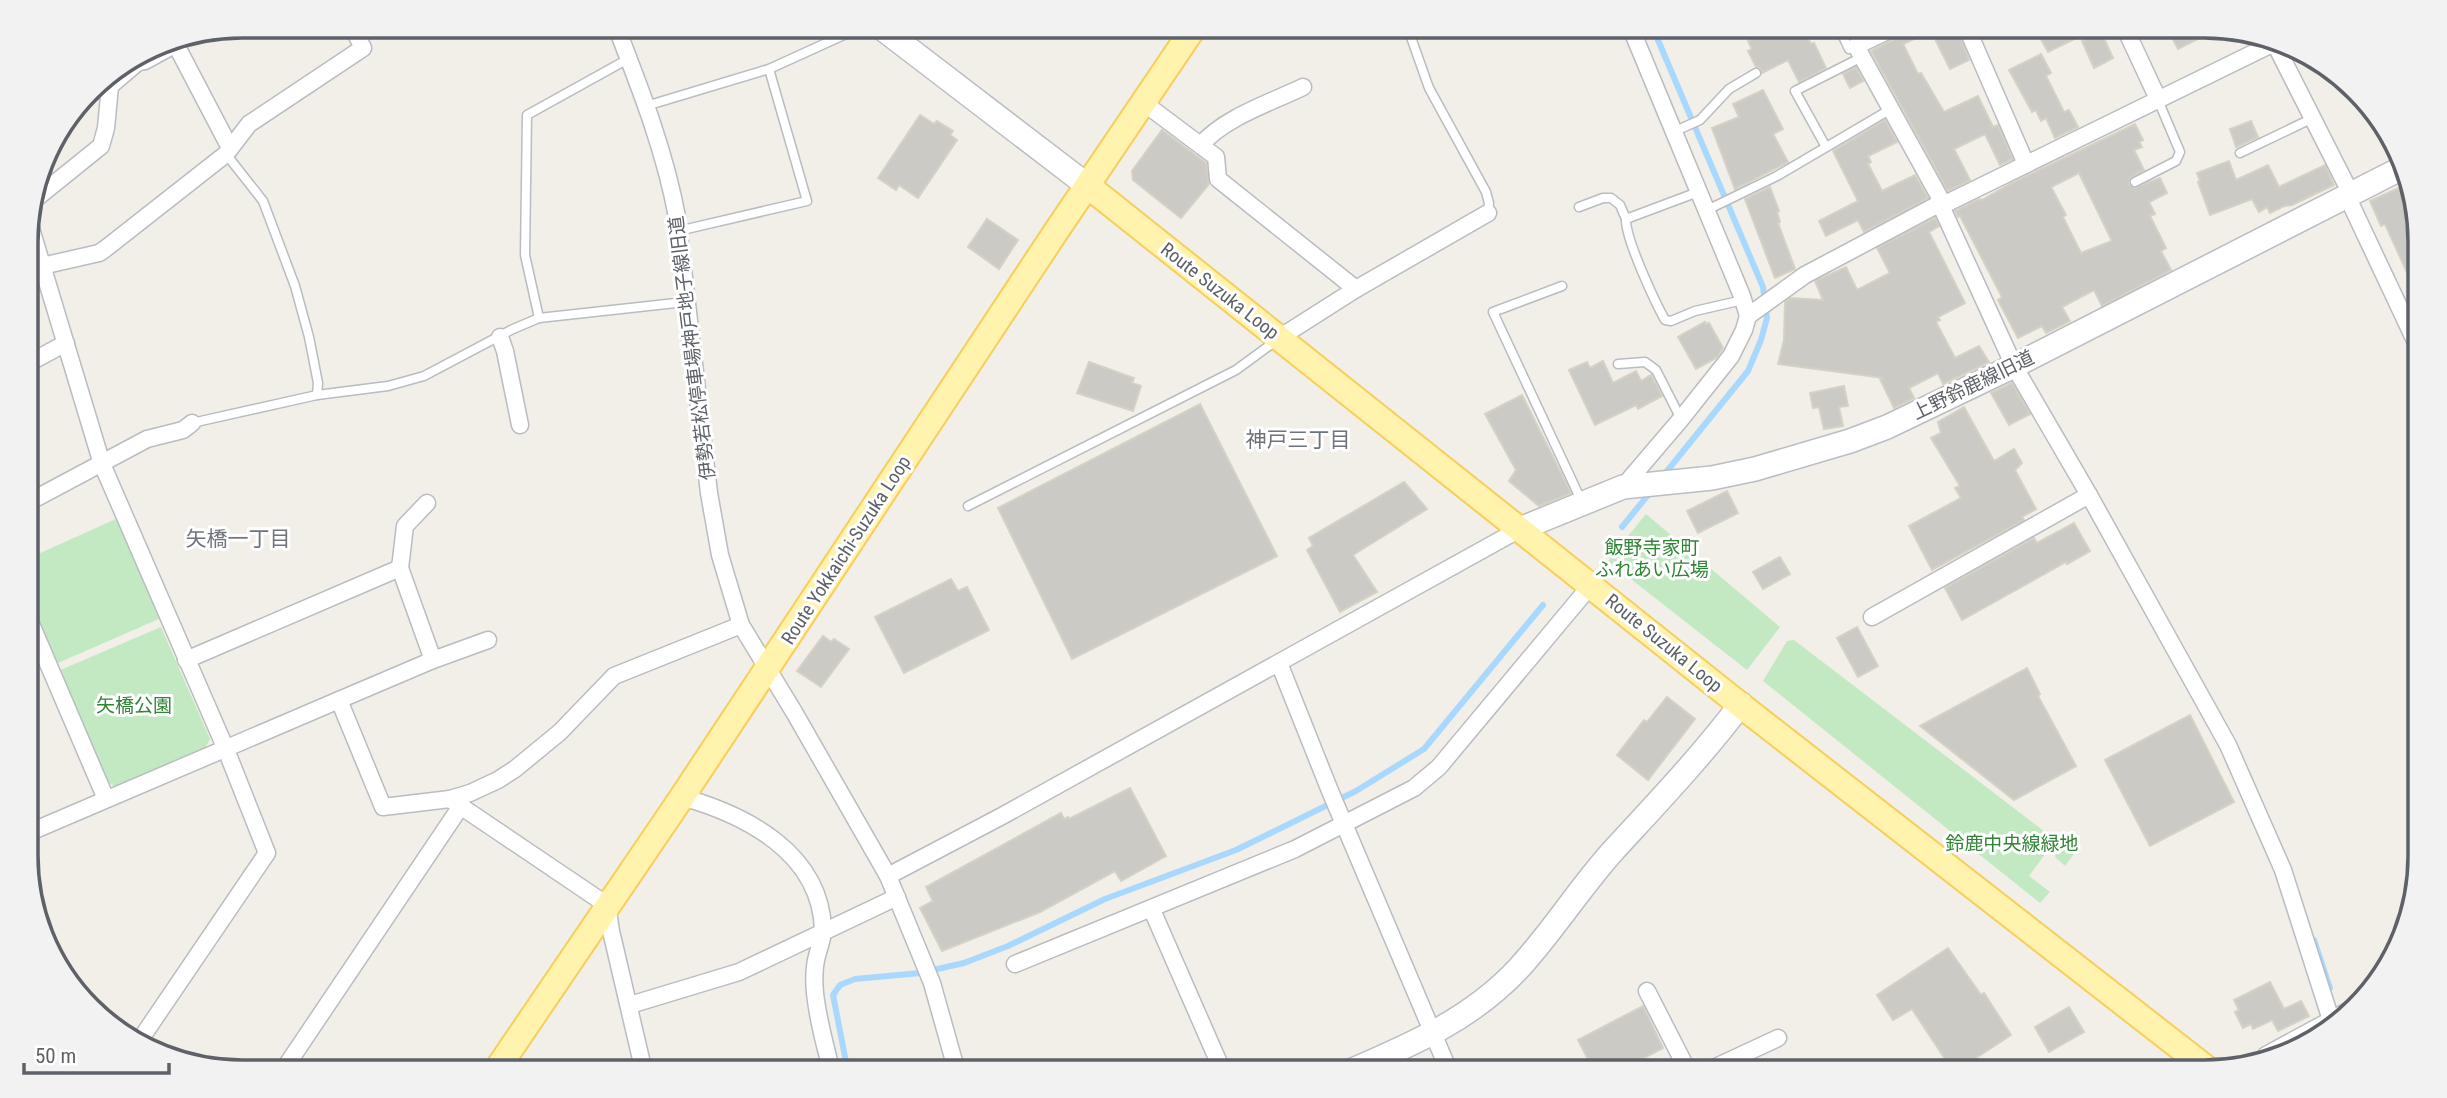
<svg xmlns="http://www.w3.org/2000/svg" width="2447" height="1098" font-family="'Roboto Condensed','Noto Sans JP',sans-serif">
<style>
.green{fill:#c3e9c3}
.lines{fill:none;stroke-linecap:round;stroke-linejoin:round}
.stream{stroke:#a9d8ff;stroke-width:6}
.building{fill:#cccac4;stroke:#d6d1c5;stroke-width:2;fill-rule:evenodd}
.lane-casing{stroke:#b9bcc1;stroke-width:11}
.street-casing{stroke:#b9bcc1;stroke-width:19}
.secondary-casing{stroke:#babdc3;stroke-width:26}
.primary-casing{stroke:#f8ce59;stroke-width:28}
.lane{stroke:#fff;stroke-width:8}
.street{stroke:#fff;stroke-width:16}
.secondary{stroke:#fff;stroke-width:23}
.primary{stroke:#fff3ae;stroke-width:24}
.labels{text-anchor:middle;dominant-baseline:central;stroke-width:6;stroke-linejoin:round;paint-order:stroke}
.street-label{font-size:19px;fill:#5e6268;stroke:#fff}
.park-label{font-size:19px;fill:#308436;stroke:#fff}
.neighbourhood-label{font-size:21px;fill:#6f747a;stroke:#fff}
.rim{fill:none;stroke:#5e6268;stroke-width:3.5}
</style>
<rect width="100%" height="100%" fill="#f1efe7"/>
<g class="green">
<path d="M1646,514L1780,627L1747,670L1608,561Z"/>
<path d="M118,518L161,618L58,663L28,597L27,559Z"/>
<path d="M161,627L210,739L205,748L116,787L106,781L58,671Z"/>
<path d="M1794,640L2074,854L2065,866L2055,857L2057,853L2049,849L2029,876L2050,892L2040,903L1763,681L1787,641Z"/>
</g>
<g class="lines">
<g class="stream">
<path d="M1652,26L1763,287L1767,318L1761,340L1748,371L1663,476"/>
<path d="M1622,527L1652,490"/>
<path d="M2314,940L2330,988"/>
<path d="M848,1072L833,995L840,985L855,979L920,973L964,963L1008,946L1105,899L1236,850L1356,791L1424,749L1543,605"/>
</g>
</g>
<g class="building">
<path d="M1778,26H1802L1811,44L1814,43L1826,68L1799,82L1788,60L1762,73L1760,68L1756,67L1748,51L1752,49L1748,41Z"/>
<path d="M1908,26H1956L1969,60L1950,69L1931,31L1903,44L1918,74L1921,73L1944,112L1978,96L1993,127L1998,125L2013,159L2000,165L1985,134L1954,149L1970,180L1948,191L1871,51L1903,35Z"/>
<path d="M2066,26H2101L2048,52L2041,39Z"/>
<path d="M2166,26H2204L2218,29L2178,49Z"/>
<path d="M2101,32L2113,58L2094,68L2082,41Z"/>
<path d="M2041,54L2051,73L2046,76L2064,112L2069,110L2078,127L2055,138L2046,118L2041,121L2036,110L2032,112L2009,70Z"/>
<path d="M1856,67L1863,81L1850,88L1843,74Z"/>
<path d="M1763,90L1783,129L1773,134L1788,162L1735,189L1712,128L1739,117L1733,104Z"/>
<path d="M920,115L934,124L937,121L953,131L950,135L957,140L918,198L899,185L896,190L878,178Z"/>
<path d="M1885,120L1897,142L1868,156L1871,162L1868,164L1882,191L1915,175L1928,198L1864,232L1858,220L1826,236L1819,221L1858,201L1833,151Z"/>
<path d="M2251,121L2258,137L2236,147L2230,129Z"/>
<path d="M2135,124L2143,140L2139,142L2142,147L2134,150L2144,170L2130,178L2129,184L2135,188L2160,178L2167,193L2149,202L2155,214L2150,216L2166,248L2161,251L2171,270L2102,306L2094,290L2062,307L2070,321L2046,333L2042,326L2018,338L1998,300L2002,297L1960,216L1958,217L1955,211L1979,199L1982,200L2010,184ZM2079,173L2112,241L2081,253L2063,217L2066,215L2051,187Z"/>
<path d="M1162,130L1206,163L1209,184L1181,218L1133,180L1132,171Z"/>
<path d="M2229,161L2236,180L2268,165L2279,187L2325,165L2334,185L2292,205L2284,206L2270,213L2267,207L2259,212L2252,199L2210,215L2198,182L2200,181L2197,173Z"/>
<path d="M2403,186L2414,210L2417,209L2419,215V299L2385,224L2381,226L2370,201Z"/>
<path d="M1770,187L1779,211L1777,212L1780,222L1778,223L1795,269L1775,278L1745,199Z"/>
<path d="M1935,218L1939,226L1929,232L1965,303L1938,317L1940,320L1936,322L1955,358L1979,346L1989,362L1943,384L1938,373L1909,388L1914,398L1894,408L1880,379L1884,378L1778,364L1784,340L1785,302L1790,298L1823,300L1815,281L1846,267L1857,290L1890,273L1877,248Z"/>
<path d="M987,219L1018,240L999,269L968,247Z"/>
<path d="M1705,322L1706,324L1709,323L1723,348L1716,358L1696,369L1678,337Z"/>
<path d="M1603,361L1613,383L1636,371L1641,381L1651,375L1662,396L1638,409L1636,405L1595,425L1569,370L1587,362L1590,368Z"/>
<path d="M1089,362L1134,378L1132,383L1141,386L1133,411L1077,393Z"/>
<path d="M2012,383L2030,414L2009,425L1991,393Z"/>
<path d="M1844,386L1848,406L1839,407L1843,426L1824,429L1819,407L1813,408L1810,393Z"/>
<path d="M1522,395L1571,493L1539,506L1509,481L1516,470L1485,414Z"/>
<path d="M1200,404L1277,556L1072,659L998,508Z"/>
<path d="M1964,407L1994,461L2014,449L2022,463L2015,470L2036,509L2022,517L2024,520L1932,570L1909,526L1961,498L1955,488L1960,486L1931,438L1941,433L1938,422Z"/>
<path d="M1404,482L1427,509L1353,555L1377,592L1340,612L1307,550L1313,546L1309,538Z"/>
<path d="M1727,491L1738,513L1698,533L1687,511Z"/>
<path d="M2074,523L2090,551L2067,564L2066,562L1962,620L1945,588L2034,538L2037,543Z"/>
<path d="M1780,557L1790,574L1763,589L1753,572Z"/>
<path d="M951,579L958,591L967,587L989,630L904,673L875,617Z"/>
<path d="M1857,627L1878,666L1858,677L1837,638Z"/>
<path d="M823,636L831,642L834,639L849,649L821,687L797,671Z"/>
<path d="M2027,668L2040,694L2038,696L2076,766L2014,800L1920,726Z"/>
<path d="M1667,697L1695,719L1648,780L1617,755L1644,720L1647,722Z"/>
<path d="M2190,715L2234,802L2150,846L2105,760Z"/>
<path d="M1130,788L1166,856L1121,881L1115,871L1040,912L942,951L920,908L933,901L926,887L1061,813L1064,819L1068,817L1069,819Z"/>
<path d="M1948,948L1981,995L1984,993L2011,1035L1956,1071H1953L1912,1009L1893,1020L1877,995Z"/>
<path d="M2270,982L2284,1009L2301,1001L2309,1016L2278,1031L2272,1020L2253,1029L2251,1024L2243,1028L2235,1012L2239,1010L2234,1000Z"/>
<path d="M1643,1006L1663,1048L1619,1071H1594L1578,1040Z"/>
<path d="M2069,1007L2084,1032L2049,1052L2035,1027Z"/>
</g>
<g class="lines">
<g class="lane-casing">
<g id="lane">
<path d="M1407,26L1429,88L1486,192L1489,203L1488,213"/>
<path d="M1838,26L1849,49L1856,46"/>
<path d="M646,106L769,69L846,34L857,26"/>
<path d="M1673,132L1700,120L1729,89L1756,73"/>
<path d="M1826,147L1795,91L1862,57"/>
<path d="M2240,153L2313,118"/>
<path d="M226,154L263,201L295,286L309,337L318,383L317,395"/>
<path d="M2135,182L2176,161L2180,152L2158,100"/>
<path d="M1698,192L1626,219C1625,238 1655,302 1665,320L1671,321L1695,311L1743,300"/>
<path d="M1579,207L1603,198H1611L1620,205L1626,219"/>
<path d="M1707,210L1777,176L1891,109"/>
<path d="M678,231L807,201L769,69"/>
<path d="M1562,286L1493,312L1582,502"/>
<path d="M539,318L525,255L527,115L628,59"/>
<path d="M1618,364L1645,362L1656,370L1681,419"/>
<path d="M192,423L317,395L388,386L424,376L513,329L539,318L685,302"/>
<path d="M968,506L1236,370L1277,340"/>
</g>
</g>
<g class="street-casing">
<g id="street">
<path d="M616,26C640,88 665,151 677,217L709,493L720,555L741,625L794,712L888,876L932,983L957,1072"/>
<path d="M1630,26L1742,296L1748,316"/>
<path d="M1898,26L1856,46L1940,198L1941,206L2014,366L2089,495L2228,745L2283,870L2331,1020"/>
<path d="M1966,26L2026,164"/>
<path d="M2124,26L2158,99"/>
<path d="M2273,40L2351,194"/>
<path d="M174,41L230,148"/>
<path d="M90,93L110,86"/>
<path d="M1144,103L1216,157L1218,179L1356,289"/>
<path d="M1201,145C1223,118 1272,102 1303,87"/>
<path d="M2347,196L2419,349"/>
<path d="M34,200L101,146L106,128L110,86L143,58"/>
<path d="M29,222L102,464L225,747L267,853L140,1040"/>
<path d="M42,266L99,253L105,249L226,154L249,124L363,48L352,26"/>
<path d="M500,337L505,351L520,425"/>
<path d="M1279,338L1356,289L1488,213"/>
<path d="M27,364L66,343"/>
<path d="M1623,487L1681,419L1731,356L1744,330L1748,316L1805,275L1935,206H1941L2274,43"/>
<path d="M27,503L147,439L183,430L192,423"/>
<path d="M400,568L405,526L427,503"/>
<path d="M28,617L106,799"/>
<path d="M1872,617L2089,495"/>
<path d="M186,660L400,568L433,660L339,700"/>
<path d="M433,660L488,640"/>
<path d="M1279,663L1330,791L1449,1071"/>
<path d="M682,797C746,815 821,853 823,930C823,939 819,947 817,956C814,967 814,982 815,993C818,1020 825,1046 832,1072"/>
<path d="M450,799L470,793L498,780L515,769L560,732L614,676L741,625"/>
<path d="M28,833L339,700L383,807L450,799L607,905L611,931L644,1072"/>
<path d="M888,876L1002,816L1520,529"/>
<path d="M1152,910L1223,1072"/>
<path d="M1015,964L1295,849L1414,788L1439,767L1591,585"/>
<path d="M1647,991L1688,1071"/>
<path d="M630,1005L739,972L897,897"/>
<path d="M2266,1055L2353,1008"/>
<path d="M1707,1071L1778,1038"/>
<path d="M282,1072L461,806"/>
</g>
</g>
<g class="secondary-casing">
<g id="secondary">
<path d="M879,26L1088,186"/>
<path d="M143,58L178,39"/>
<path d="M1520,529L1623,487L1712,478L1755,469L1850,441L1887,427L2014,366L2400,169"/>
<path d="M1348,1072C1411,1045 1472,1019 1519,968C1552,932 1579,889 1612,852C1656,804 1701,757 1741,704"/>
</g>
</g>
<g class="primary-casing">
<g id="primary">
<path d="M1088,186L1734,700L2210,1071"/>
<path d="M495,1072L682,797L1055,233L1195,26"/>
</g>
</g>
<use href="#lane" class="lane"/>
<use href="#street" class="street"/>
<use href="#secondary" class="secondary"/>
<use href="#primary" class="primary"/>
</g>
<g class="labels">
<g class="street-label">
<text transform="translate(1220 291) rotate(38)">Route Suzuka Loop</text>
<text transform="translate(692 348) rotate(-97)">伊勢若松停車場神戸地子線旧道</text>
<text transform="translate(1973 385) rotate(-26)">上野鈴鹿線旧道</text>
<text transform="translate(846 550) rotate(-57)">Route Yokkaichi-Suzuka Loop</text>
<text transform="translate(1664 643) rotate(39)">Route Suzuka Loop</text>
</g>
<g class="park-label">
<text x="1652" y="547">飯野寺家町<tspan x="1652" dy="22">ふれあい広場</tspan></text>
<text x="134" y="705">矢橋公園</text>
<text x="2012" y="843">鈴鹿中央線緑地</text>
</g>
<g class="neighbourhood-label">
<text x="1298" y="440">神戸三丁目</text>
<text x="238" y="539">矢橋一丁目</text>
</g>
</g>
<path d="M0 0H2447V1098H0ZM242 38H2204A204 204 0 0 1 2408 242V856A204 204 0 0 1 2204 1060H242A204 204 0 0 1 38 856V242A204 204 0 0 1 242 38Z" fill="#f2f2f3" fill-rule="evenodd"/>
<path class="rim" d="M242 38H2204A204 204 0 0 1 2408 242V856A204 204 0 0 1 2204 1060H242A204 204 0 0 1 38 856V242A204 204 0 0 1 242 38Z"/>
<path d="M24 1063v10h145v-10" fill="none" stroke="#5e6268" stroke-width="3.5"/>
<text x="35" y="1063" font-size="21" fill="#5e6268" stroke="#ffffff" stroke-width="5" paint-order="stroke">50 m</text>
</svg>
